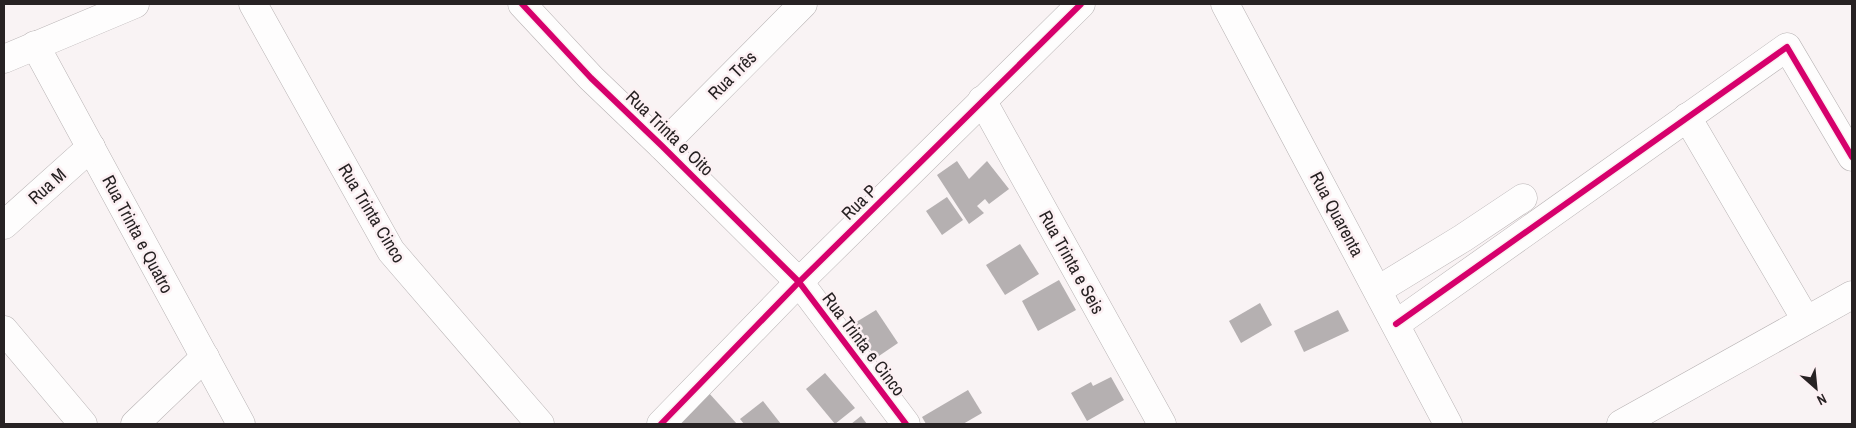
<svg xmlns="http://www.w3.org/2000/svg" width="1856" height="428" font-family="'Archivo Narrow',sans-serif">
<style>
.building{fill:#b5b0b1}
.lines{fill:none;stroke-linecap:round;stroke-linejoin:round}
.minor-casing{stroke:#b8b3b4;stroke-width:29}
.minor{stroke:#fefdfd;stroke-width:28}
.cycleway-casing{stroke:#fcf0f3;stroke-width:9}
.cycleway{stroke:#d6006c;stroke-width:6}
.labels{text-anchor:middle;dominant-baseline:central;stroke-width:5;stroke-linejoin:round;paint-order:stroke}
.street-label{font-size:18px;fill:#272223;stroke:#fcf0f3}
</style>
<rect width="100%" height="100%" fill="#f9f3f4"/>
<g class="building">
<path d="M957,161L969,179L987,161L1009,189L989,204L985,199L977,206L984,213L969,224L937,175Z"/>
<path d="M947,197L963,220L942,235L926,211Z"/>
<path d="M1020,244L1039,274L1005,295L986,265Z"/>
<path d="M1059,280L1076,310L1038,331L1022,301Z"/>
<path d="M1260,303L1272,325L1241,343L1229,321Z"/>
<path d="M876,310L898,343L876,358L853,324Z"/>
<path d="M1338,310L1349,331L1304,352L1294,331Z"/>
<path d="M825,373L855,408L835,424L806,389Z"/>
<path d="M1111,377L1124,400L1087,421L1071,393L1091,382L1093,386Z"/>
<path d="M968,390L982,413L963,424H926L922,417Z"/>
<path d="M708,392L737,424H673Z"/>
<path d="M763,401L781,424H744L740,419Z"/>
<path d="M861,416L867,424H851Z"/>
</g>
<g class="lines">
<g class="minor-casing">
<g id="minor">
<path d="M253,4L391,251L540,424"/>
<path d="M522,4L591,78L662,146L799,282L906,424"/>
<path d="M1225,4L1448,424"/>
<path d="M35,45L241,424"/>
<path d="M4,59L135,4"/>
<path d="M982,100L1162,424"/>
<path d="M1687,117L1806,320"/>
<path d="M662,146L803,4"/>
<path d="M4,225L91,147"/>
<path d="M1378,290L1463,238L1523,198"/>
<path d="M1396,324L1787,47L1852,157"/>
<path d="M4,330L83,424"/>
<path d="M135,424L205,357"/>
<path d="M661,424L799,282L1081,4"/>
<path d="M1621,424L1852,295"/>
</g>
</g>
<use href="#minor" class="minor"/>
<g class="cycleway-casing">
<g id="cycleway">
<path d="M522,4L591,78L662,146L799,282L906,424"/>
<path d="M1396,324L1787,47L1852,157"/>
<path d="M661,424L799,282L1081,4"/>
</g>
</g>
<use href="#cycleway" class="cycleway"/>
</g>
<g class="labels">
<g class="street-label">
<text transform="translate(732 75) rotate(-45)">Rua Três</text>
<text transform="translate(670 133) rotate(44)">Rua Trinta e Oito</text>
<text transform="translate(47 186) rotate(-42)">Rua M</text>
<text transform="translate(859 202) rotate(-45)">Rua P</text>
<text transform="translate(372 213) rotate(59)">Rua Trinta Cinco</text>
<text transform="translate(1337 214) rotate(62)">Rua Quarenta</text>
<text transform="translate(138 234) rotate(62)">Rua Trinta e Quatro</text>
<text transform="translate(1072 262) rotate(61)">Rua Trinta e Seis</text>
<text transform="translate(864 344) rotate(53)">Rua Trinta e Cinco</text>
</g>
</g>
<rect width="1856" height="428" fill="none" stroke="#272223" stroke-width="10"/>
<g transform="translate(1816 388) rotate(153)" stroke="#fcf0f3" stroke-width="4" paint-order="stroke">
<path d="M0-4L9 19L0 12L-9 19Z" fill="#272223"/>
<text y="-8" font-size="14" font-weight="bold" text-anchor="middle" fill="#272223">N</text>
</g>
</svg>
